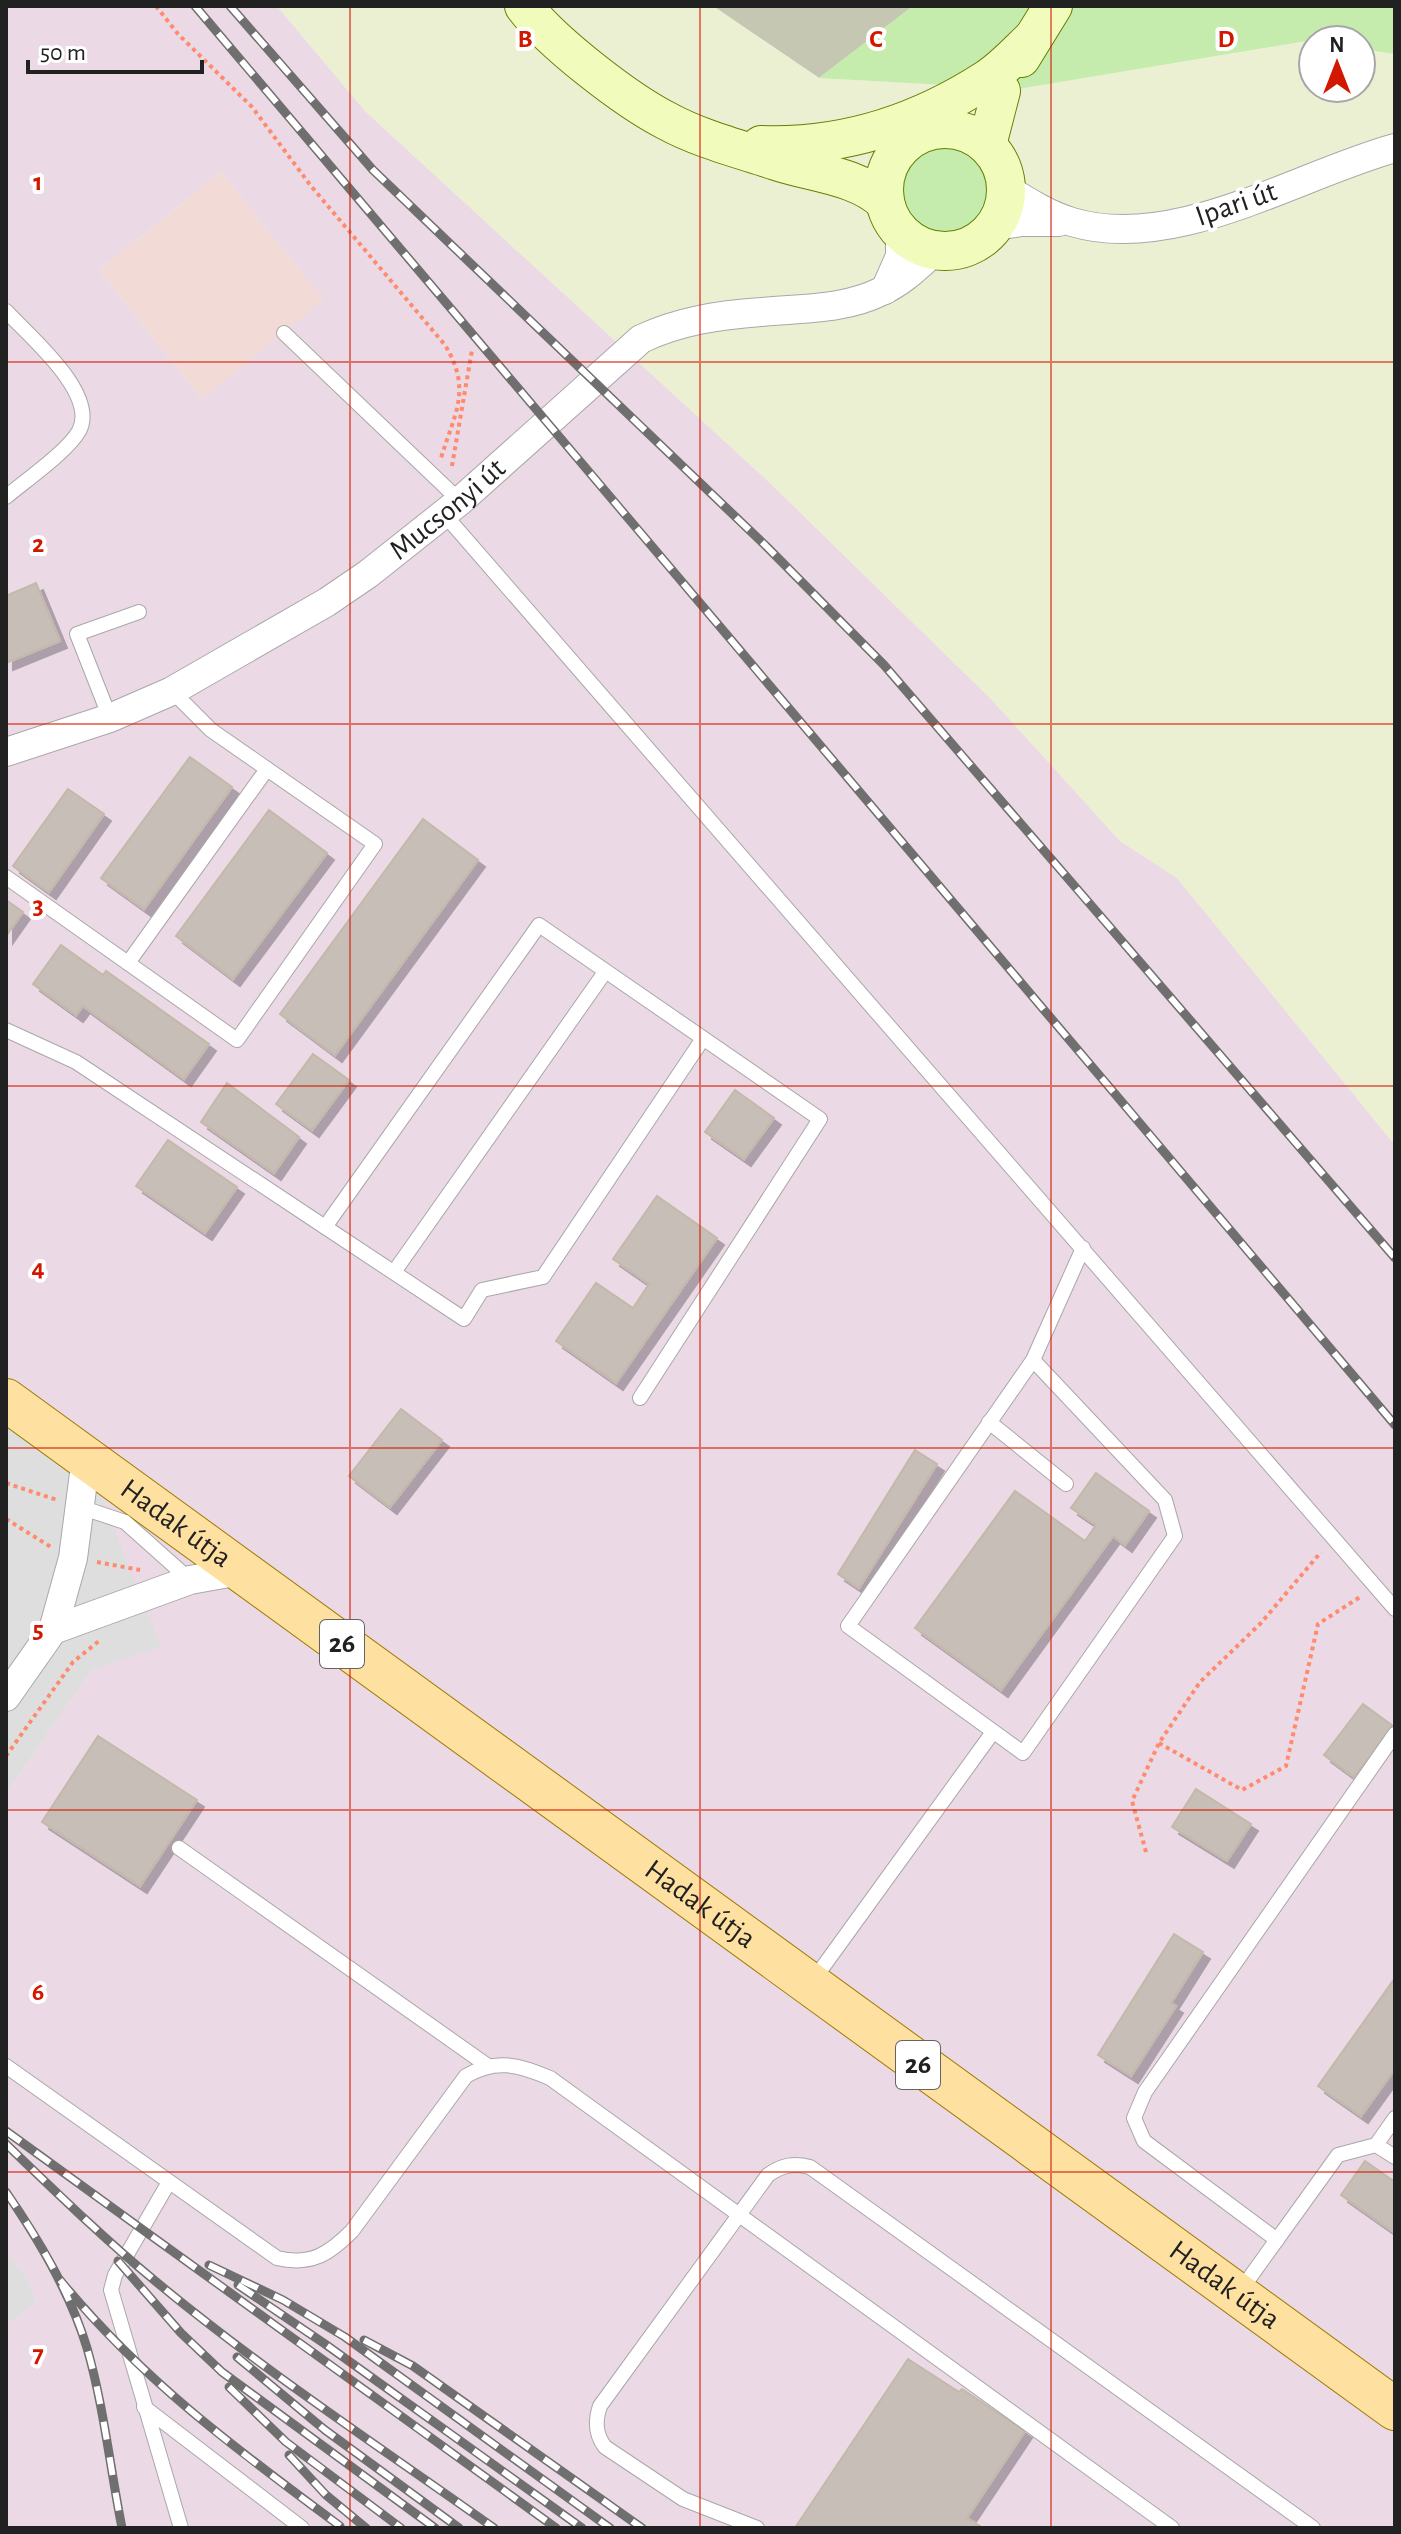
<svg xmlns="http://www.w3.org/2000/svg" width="1401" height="2534" font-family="'Alegreya Sans',sans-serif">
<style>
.residential{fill:#dfdede}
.commercial{fill:#f2dbd7}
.industrial{fill:#ebd9e6;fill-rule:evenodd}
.construction{fill:#c5c7b2}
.farmland{fill:#ebf0d3}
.grass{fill:#c5ecad}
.building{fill:#c7bfb7;stroke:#c4b8a9;stroke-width:2;filter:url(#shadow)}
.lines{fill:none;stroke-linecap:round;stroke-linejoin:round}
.service-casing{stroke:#a8a8a8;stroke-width:16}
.minor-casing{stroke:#a8a8a8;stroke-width:30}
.secondary-casing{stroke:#647f02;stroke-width:40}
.primary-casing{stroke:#9e7b00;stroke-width:44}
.path{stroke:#fe8b6d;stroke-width:4;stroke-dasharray:4 4;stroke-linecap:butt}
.service{stroke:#fff;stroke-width:14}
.minor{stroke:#fff;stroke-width:28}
.secondary{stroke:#f1fcbc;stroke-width:38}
.primary{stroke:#fee0a0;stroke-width:42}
.rail-casing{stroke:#6f6f6f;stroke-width:9}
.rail{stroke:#fff;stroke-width:6;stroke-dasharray:18;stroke-linecap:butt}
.grid{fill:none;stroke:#d21700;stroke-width:2;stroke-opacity:0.55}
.labels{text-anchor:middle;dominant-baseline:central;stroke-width:8;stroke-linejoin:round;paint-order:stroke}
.shield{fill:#fff;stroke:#646464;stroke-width:2}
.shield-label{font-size:28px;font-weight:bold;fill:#212121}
.street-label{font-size:30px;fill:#212121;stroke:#fff}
.grid-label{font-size:26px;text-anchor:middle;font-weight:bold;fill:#d21700;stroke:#fff;stroke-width:8;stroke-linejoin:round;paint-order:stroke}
</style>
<defs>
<filter id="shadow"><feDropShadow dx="7" dy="7" stdDeviation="0" flood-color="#0004"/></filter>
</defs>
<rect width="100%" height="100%" fill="#f2efe8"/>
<g class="residential">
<path d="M6,1402L86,1458L162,1646L91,1671L6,1794Z"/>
<path d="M6,2253L27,2278L36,2302L6,2326Z"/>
</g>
<path class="commercial" d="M221,172L325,301L202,399L99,270Z"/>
<path class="industrial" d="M6,6H277L365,111L771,484L992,700L1120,841L1177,878L1395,1145V2528H6V2326L36,2302L27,2278L6,2253V1794L91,1671L161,1646L86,1458L6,1402ZM221,172L324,300L202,399L99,270Z"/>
<path class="construction" d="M713,6H913L819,78Z"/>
<path class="farmland" d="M277,6H713L819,78L1018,89L1312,41L1313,88H1361V49L1395,54V1145L1177,878L1120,841L992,700L771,484L365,111Z"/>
<g class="grass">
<path d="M913,6H1395V54L1361,49V40H1313L1018,89L819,78Z"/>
<circle cx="945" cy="190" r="58"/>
</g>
<g class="building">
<path d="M36,583L60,641L6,663V596Z"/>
<path d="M190,757L232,787L144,909L101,878Z"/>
<path d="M68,789L104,814L49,892L13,866Z"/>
<path d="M269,810L327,853L233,979L176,936Z"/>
<path d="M423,819L478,860L335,1055L280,1014Z"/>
<path d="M6,900L23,912L6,936Z"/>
<path d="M61,945L103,975L106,971L209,1044L184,1079L83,1006L76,1015L33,984Z"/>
<path d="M313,1054L349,1080L312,1130L276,1104Z"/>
<path d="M227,1083L299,1137L274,1173L201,1122Z"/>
<path d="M735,1090L774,1118L744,1159L705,1132Z"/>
<path d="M168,1140L237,1187L205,1233L136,1186Z"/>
<path d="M657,1196L717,1238L616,1383L556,1341L596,1283L633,1308L649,1284L613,1259Z"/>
<path d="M401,1409L442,1440L390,1507L349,1476Z"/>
<path d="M915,1450L937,1464L859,1588L838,1574Z"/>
<path d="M1096,1473L1149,1511L1125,1545L1113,1536L1001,1690L915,1628L1015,1491L1085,1541L1096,1525L1071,1508Z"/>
<path d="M1363,1704L1393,1726L1354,1777L1324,1755Z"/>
<path d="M98,1736L197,1800L140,1886L42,1822Z"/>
<path d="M1196,1789L1251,1824L1227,1861L1172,1827Z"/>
<path d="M1174,1934L1203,1952L1171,2003L1176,2006L1131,2076L1098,2055Z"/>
<path d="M1395,1978V2069L1361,2116L1318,2086Z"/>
<path d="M1365,2161L1395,2182V2233L1341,2195Z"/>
<path d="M908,2359L959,2392L962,2389L1025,2431L967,2518L983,2528H795Z"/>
</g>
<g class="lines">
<g class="service-casing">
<g id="service">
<path d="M6,311C29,336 99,394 79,431C68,451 25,481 6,497"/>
<path d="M284,333L460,501"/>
<path d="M444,514L1395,1609"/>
<path d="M110,718L77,634L139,612"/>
<path d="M6,877L237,1040L375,844L211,730L172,691"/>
<path d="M128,963L267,769"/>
<path d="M6,1030L76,1062L325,1227L539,925L820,1119L640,1398"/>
<path d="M325,1227L464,1319L482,1290L543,1277L702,1040"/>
<path d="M394,1272L605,972"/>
<path d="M1033,1360L848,1626L1023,1753L1175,1536L1165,1500L1033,1360L1083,1248"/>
<path d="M989,1422L1066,1484"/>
<path d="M80,1507L125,1522L190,1580"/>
<path d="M179,1848L488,2066"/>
<path d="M812,1982L993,1732"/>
<path d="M6,2066L277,2258C311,2266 329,2254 352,2231L466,2076C496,2058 520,2065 550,2078L1172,2528"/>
<path d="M1395,2118L1376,2145L1395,2157"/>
<path d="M169,2182L115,2275L111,2290L181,2528"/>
<path d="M1277,2240L1144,2141L1134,2118L1145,2092L1395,1734"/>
<path d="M1240,2291L1338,2155L1376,2145"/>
<path d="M144,2407L302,2528"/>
<path d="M757,2528L683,2499L605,2447C595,2434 595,2421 600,2406L768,2175C782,2165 793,2163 810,2167L1313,2528"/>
</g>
</g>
<g class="minor-casing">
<g id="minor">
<path d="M1007,189C1028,202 1049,215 1072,222C1175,253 1297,175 1395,148"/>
<path d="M995,226L1022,222H1059"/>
<path d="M885,290L900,256V232"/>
<path id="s1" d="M6,752L110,718L172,691L327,602L368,574L460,501L641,339C679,321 719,315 761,312C803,308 844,310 882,291C904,281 919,265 936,250"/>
<path d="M53,1630L190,1580L240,1571"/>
<path d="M6,1697L53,1630L73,1558L86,1458"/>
</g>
</g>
<g class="secondary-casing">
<g id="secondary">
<path d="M524,6C551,42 626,100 667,121C700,139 740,149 776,161C811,173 857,175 885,202"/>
<path d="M1021,58L1053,6"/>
<circle cx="945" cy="190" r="61"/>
<path d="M761,145C842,148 919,123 987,79C1004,68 1018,52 1033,38"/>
<path d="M987,145L1001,91"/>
</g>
</g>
<g class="primary-casing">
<g id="primary">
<path id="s2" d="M6,1400L1395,2409"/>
</g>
</g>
<g class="path">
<path d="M156,6L178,34L252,107L311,186L445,345C472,390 455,412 441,458"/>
<path d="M452,466L472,350"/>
<path d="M6,1483L57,1500"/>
<path d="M6,1519L51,1547"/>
<path d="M97,1562L140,1570"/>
<path d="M1159,1743L1242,1790L1286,1766L1318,1624L1360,1597"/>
<path d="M6,1756L73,1662L99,1641"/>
<path d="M1146,1852L1132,1801L1159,1743L1200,1682L1261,1623L1321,1552"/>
</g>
<use href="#service" class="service"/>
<use href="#minor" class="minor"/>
<use href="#secondary" class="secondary"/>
<use href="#primary" class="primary"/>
<g class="rail-casing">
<g id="rail">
<path d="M195,6L1395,1425"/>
<path d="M230,6L373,170L766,546L884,665L1395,1258"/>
<path d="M6,2131L556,2528"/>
<path d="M6,2144C54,2190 102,2237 154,2280C261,2369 380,2447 494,2528"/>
<path d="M6,2192C39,2240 70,2292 87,2348C104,2407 110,2468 122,2528"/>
<path d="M118,2261L181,2333L222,2372L435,2528"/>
<path d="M209,2265L283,2300L345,2337L610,2528"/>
<path d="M60,2280C142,2380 236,2449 340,2526"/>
<path d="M238,2285L325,2344L582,2528"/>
<path d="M364,2340L413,2366L642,2528"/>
<path d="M237,2357L325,2430L459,2528"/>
<path d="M229,2387L286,2442L401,2528"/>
<path d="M289,2455L326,2495L366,2528"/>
</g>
</g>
<use href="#rail" class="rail"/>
</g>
<path class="grid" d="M350,6V2528M700,6V2528M1051,6V2528M6,362H1395M6,724H1395M6,1086H1395M6,1448H1395M6,1810H1395M6,2172H1395"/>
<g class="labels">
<g class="shield">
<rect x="320" y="1620" width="44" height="48" rx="6"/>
<rect x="896" y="2041" width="44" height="48" rx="6"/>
</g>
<g class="shield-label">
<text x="342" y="1644">26</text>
<text x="918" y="2065">26</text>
</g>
<g class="street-label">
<text transform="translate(1236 204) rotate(-19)">Ipari út</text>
<text stroke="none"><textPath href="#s1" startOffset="508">Mucsonyi út</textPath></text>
<text stroke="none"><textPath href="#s2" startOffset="210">Hadak útja</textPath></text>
<text stroke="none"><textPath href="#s2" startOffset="858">Hadak útja</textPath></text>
<text stroke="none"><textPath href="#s2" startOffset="1506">Hadak útja</textPath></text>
</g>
</g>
<g class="grid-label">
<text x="525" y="47">B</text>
<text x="876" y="47">C</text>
<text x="1226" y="47">D</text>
<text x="38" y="190">1</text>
<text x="38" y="552">2</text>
<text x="38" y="914">3</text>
<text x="38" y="1276">4</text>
<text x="38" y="1638">5</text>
<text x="38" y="2000">6</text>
<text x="38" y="2362">7</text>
</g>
<rect width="1401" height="2534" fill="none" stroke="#212121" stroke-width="16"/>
<g transform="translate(1337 64)"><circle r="38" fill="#ffffff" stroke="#a6a6a6" stroke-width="2"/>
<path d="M0-6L14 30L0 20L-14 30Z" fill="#d21700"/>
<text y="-12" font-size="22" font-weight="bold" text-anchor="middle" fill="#212121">N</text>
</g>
<path d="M28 60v12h174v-12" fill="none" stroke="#212121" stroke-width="4"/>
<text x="40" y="60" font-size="24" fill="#212121" stroke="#ffffff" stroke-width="6" paint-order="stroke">50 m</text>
</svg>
